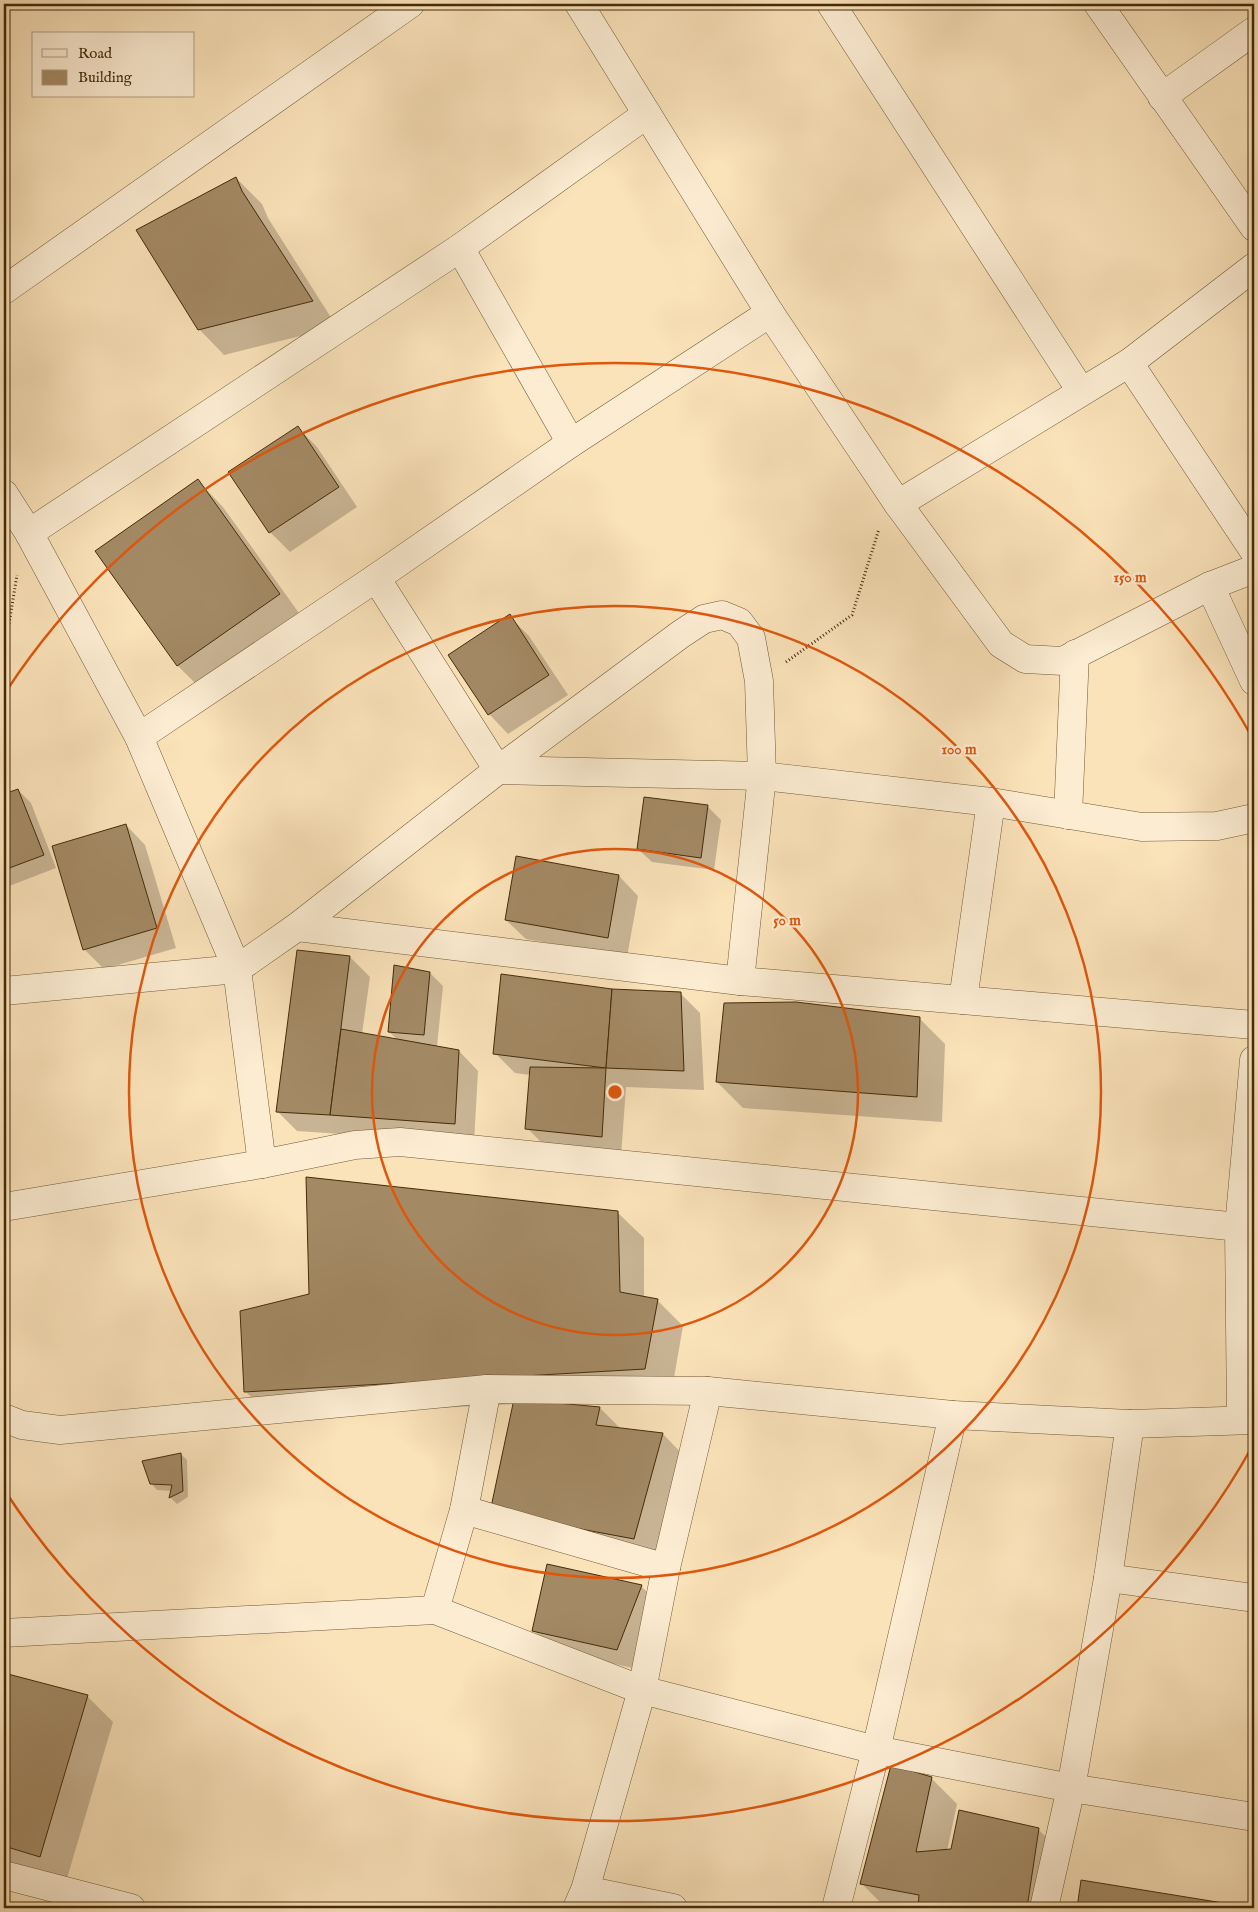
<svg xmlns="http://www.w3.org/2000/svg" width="1258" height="1912" font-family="'IM FELL English',serif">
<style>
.shadow{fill:#0003}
.building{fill:#a38a65;stroke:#442b09}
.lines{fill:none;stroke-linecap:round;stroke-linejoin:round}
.street-casing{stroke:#725935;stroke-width:29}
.path{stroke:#442b09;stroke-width:3;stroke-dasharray:1 2.5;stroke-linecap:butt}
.street{stroke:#fcecd2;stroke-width:28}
.ring{fill:none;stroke:#e0570c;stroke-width:2.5}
.centre{fill:#e0570c;stroke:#fcecd2;stroke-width:2.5}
.ring-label{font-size:15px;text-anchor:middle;font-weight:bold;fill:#e0570c;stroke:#fcecd2;stroke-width:4.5;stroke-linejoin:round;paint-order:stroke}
</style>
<rect width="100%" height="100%" fill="#fae2b9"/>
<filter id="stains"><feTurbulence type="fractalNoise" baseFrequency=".004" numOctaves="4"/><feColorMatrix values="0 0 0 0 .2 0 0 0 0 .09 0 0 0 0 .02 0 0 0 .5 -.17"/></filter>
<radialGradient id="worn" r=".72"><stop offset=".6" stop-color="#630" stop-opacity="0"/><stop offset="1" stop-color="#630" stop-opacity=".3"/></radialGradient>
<g class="shadow">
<path d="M236,178L262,204L268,218L337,327L224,355L199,329Z"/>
<path d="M297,427L317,447L357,507L290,552L270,532L230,473Z"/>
<path d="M198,481L223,507L304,620L203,691L177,665Z"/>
<path d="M509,616L529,636L568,695L508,734L489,714Z"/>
<path d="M18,790L31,803L56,868L4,888V796Z"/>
<path d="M707,806L721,820L714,870L652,862L638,849Z"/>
<path d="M126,825L145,845L176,948L104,969L84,949Z"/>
<path d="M619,876L638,896L627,957L526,939L506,920Z"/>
<path d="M350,957L370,977L362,1034L398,1040L389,1032L430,973L443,986L437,1047L459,1051L478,1071L474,1143L297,1131L277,1111Z"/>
<path d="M612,990L680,993L700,1013L704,1090L626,1087L621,1157L547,1148L527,1128L530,1075L515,1073L495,1053Z"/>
<path d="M919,1018L945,1044L942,1122L743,1108L717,1082Z"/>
<path d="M618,1213L644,1238V1298L657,1300L683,1326L671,1395L546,1403L600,1408L621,1429L663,1434L688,1460L659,1564L518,1537L515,1404L271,1417L246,1392Z"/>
<path d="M181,1454L187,1460L188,1497L177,1504L171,1498L172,1491L157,1490L151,1483Z"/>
<path d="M548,1566L641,1586L661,1606L637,1669L553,1650L533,1630Z"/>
<path d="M4,1674L87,1696L113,1722L66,1882L4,1862Z"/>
<path d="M931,1778L957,1804L947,1851L1038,1829L1064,1855L1056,1908H886L862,1884Z"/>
<path d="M1082,1881L1250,1908H1078Z"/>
</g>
<g class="building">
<path d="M236,177L242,191L313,301L198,330L136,230Z"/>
<path d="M298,426L339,487L269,533L228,472Z"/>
<path d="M198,479L280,594L177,666L95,551Z"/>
<path d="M510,614L549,675L488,715L448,655Z"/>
<path d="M18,789L44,855L4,870V794Z"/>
<path d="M644,797L708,805L701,858L637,849Z"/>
<path d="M126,824L157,928L83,950L52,846Z"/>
<path d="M516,856L619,875L608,938L505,920Z"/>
<path d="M297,950L350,956L330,1115L276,1112Z"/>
<path d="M394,965L430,972L424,1035L388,1032Z"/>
<path d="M501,974L612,989L606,1068L493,1054Z"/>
<path d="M612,989L681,992L684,1071L606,1068Z"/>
<path d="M796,1002L920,1017L917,1097L716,1082L724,1003Z"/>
<path d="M341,1029L459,1050L455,1124L330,1115Z"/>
<path d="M530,1067L606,1068L602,1137L525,1129Z"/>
<path d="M306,1177L618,1211L620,1292L658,1299L645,1369L244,1392L240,1311L309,1294Z"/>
<path d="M514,1399L600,1407L596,1425L663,1433L634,1539L490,1512Z"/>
<path d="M181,1453L183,1491L169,1498L172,1485L150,1484L142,1461Z"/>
<path d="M547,1564L642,1585L617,1650L532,1631Z"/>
<path d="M4,1673L88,1695L40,1857L4,1846Z"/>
<path d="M891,1765L932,1777L916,1852L951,1849L959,1810L1039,1828L1027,1908H918L919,1895L860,1884Z"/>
<path d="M1081,1880L1254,1908H1077Z"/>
</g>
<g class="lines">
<g class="street-casing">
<g id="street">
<path d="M579,4L770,313L898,504L1001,644L1025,659L1063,661L1210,586L1254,569"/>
<path d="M831,4L1081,391"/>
<path d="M1098,4L1254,227"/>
<path d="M1162,97L1254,31"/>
<path d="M460,248L571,443"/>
<path d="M4,290L410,4"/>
<path d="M1129,363L1254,551"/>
<path d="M4,494L29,533L139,737L237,969L4,991"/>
<path d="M898,504L1129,363L1254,267"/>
<path d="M29,533L460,248L647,114"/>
<path d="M376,578L498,770"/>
<path d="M1210,586L1254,681"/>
<path d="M139,737L376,578L571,443L770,313"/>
<path d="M498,770L762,776L991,802L1142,827L1217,826L1254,818"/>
<path d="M1068,815L1075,654"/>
<path d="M297,927L740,981L1254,1025"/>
<path d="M963,1000L991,802"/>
<path d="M262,1164L237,969L297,927L498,770L681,634L704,619L722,615L739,622L751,638L759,681L762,776L740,981"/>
<path d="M4,1207L262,1164L355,1145L400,1142L1239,1227H1254"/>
<path d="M4,1418L22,1425L60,1430L487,1389L708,1391L953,1415L1130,1424L1254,1420"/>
<path d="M1241,1419L1239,1227L1254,1060"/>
<path d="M464,1510L666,1568"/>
<path d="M1108,1578L1254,1598"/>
<path d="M435,1610L464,1510L487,1389"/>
<path d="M4,1633L435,1610L642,1690L876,1750L1071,1788L1254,1817"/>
<path d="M4,1875L131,1908"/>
<path d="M585,1890L673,1908"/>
<path d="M577,1908L585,1890L642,1690L666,1568L708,1391"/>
<path d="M836,1908L876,1750L953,1415"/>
<path d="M1044,1908L1071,1788L1108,1578L1130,1424"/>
</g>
</g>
<g class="path">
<path d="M4,640L7,636L17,575"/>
<path d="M786,662L852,615L879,529"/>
</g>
<use href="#street" class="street"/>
</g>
<g class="ring">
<circle cx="615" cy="1092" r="243"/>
<circle cx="615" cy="1092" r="486"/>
<path d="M1253 1445A729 729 0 0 1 7 1494M7 690A729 729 0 0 1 1253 739"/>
</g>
<circle cx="615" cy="1092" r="8" class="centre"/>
<g class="ring-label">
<text x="1130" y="582">150 m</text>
<text x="959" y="754">100 m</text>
<text x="787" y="925">50 m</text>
</g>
<rect width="1258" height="1912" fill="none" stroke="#fae2b9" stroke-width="20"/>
<rect x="5" y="5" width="1248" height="1902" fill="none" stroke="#442b09" stroke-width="2.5"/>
<rect x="10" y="10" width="1238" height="1892" fill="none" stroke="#442b09"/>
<rect x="32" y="32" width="162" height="65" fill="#fcecd2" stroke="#b29f82"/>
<rect x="42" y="49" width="25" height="8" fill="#fcecd2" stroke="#b29f82"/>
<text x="78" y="58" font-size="15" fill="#442b09">Road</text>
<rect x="42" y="70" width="25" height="15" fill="#a38a65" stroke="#b29f82"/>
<text x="78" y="82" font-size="15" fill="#442b09">Building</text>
<rect width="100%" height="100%" filter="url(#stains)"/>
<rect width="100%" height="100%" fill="url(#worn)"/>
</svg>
